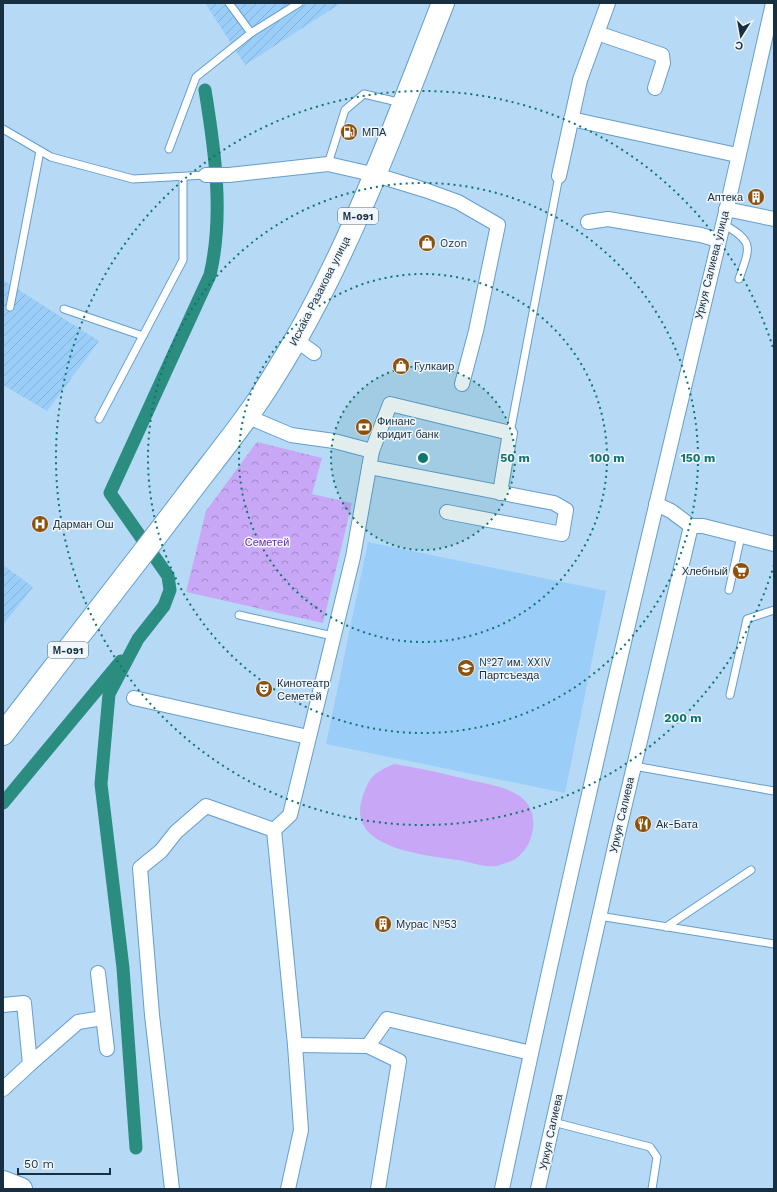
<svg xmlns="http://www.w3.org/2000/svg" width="777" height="1192" font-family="'Work Sans',sans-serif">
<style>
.built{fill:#9acef8}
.industrial{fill:url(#industrial-furrows)}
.park{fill:url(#park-crowns)}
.pitch{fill:#c8a7f6}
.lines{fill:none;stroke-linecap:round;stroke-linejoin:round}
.canal{stroke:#2b8d80;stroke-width:13}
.lane-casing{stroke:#659ecb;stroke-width:9}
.street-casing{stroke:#659ecb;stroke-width:16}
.primary-casing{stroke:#659ecb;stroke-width:24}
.highway-casing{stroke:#659ecb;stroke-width:24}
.lane{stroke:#fff;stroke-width:7}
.street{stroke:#fff;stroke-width:14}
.primary{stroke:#fff;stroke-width:22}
.highway{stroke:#fff;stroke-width:22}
.ring{fill:none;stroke:#0f766e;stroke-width:2;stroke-dasharray:2 4}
.labels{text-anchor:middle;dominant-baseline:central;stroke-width:3;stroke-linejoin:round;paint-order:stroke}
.shield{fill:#f0f6fa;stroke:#586b78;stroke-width:1}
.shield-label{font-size:10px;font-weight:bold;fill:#172f41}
.poi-label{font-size:11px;fill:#172f41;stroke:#f0f6fa;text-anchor:start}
.street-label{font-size:11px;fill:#172f41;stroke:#f0f6fa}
.park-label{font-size:11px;fill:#6e32a8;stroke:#f0f6fa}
.centre{fill:#0f766e;stroke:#f0f6fa;stroke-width:2}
.ring-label{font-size:12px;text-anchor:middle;font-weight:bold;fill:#0f766e;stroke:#f0f6fa;stroke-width:3;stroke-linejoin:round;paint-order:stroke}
</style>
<defs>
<pattern id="industrial-furrows" width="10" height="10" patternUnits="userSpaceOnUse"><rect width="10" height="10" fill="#9acef8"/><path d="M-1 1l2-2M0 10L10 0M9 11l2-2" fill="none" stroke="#84b1d6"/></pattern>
<pattern id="park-crowns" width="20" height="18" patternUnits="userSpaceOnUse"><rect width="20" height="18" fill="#c8a7f6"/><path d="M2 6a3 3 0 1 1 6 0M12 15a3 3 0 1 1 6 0" fill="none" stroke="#a188c9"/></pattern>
</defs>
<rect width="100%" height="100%" fill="#b6d9f5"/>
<path class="built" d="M368,542L606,591L565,793L326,744Z"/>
<g class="industrial">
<path d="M205,3H341L245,65Z"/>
<path d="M3,280L99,341L47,411L3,385Z"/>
<path d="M3,565L33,587L3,625Z"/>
</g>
<path class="park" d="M257,442L322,458L312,494L352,503L323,623L186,592L206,511Z"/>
<path class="pitch" d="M394,764C421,768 448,775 474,781C491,785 508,787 522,798C540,812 535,843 518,857C514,861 502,864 496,866C487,868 473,863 463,861C431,855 346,851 362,799C369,777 373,773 394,764Z"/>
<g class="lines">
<g class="canal">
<path d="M3,803L121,661"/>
<path d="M136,1148L123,968L101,784L109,694L138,639L164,606L170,590L168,576L110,493L210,275C224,215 215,151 205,90"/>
</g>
<g class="lane-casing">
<g id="lane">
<path d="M229,3L251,33"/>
<path d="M3,129L51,157L133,179L206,175"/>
<path d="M169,149L196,77L251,33L299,3"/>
<path d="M328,164L345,110L364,94L402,103"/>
<path d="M723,224C755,242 750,247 739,279"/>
<path d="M10,307L40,151"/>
<path d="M64,309L143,336"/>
<path d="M99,419L183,260V177"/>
<path d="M510,433L559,176"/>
<path d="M729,590L741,536"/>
<path d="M239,615L333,636"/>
<path d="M730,695L747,619L774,610"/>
<path d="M634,766L774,791"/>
<path d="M599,916L774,944"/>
<path d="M666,927L751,870"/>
<path d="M553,1122L650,1147L657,1157L652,1189"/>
</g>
</g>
<g class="street-casing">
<g id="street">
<path d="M597,33L662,55L663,63L655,88"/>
<path d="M571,119L737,155"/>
<path d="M206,175H229L328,164L376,175L425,190L458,202L498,225L476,331L462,384"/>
<path d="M559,176L580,80L608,3"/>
<path d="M726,209L774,219"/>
<path d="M588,222L608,219L701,235L718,240"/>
<path d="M296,340L314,353"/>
<path d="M246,416L291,435L334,441L372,451"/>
<path d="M369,467L554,503L566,510L562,534L447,512"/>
<path d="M656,504L671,511L691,526"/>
<path d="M691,526H703L774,544"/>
<path d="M134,698L308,737"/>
<path d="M274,830L290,815L353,557L372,451L390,404L510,433L500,493"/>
<path d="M98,973L107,1049"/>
<path d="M3,1005L24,1003L30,1064L3,1089"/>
<path d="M295,1045L368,1046L387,1019L531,1053"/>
<path d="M368,1046L399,1061L378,1189"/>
<path d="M30,1064L78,1022L103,1018"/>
<path d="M172,1189L152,1015L140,868L161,851L176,832L206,806L274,830L295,1045L301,1130L288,1189"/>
<path d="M502,1189C571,862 648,537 726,212C742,142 757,72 773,3"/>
<path d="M538,1189L616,842L691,526"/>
</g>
</g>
<g class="primary-casing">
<path id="primary" d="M3,734C64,655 125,577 185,498C215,458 248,419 274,376C347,260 393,130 443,3"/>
</g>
<g class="highway-casing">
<path id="highway" d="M3,1182L21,1189"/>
</g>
<use href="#lane" class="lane"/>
<use href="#street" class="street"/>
<use href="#primary" class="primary"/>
<use href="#highway" class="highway"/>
</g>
<circle cx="423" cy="458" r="92" fill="#0f766e" fill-opacity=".12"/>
<g class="ring">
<circle cx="423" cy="458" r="92"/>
<circle cx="423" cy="458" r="184"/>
<circle cx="423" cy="458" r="275"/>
<path d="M774 565A367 367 0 1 1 774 351"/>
</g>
<defs>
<g id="fuel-disc" transform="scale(0.9)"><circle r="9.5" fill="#8c520d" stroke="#f0f6fa"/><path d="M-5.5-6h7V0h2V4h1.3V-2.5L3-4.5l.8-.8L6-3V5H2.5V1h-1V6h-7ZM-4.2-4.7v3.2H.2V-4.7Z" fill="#fff"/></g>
<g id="building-disc" transform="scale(0.9)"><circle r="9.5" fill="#8c520d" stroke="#f0f6fa"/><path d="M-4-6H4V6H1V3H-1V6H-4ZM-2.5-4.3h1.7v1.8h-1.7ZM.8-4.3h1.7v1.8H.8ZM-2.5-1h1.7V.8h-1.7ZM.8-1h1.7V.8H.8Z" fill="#fff"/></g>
<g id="shop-disc" transform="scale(0.9)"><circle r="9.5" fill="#8c520d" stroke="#f0f6fa"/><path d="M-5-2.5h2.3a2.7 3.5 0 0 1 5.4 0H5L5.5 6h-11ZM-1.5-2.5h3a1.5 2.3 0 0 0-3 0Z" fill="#fff"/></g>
<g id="bank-disc" transform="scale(0.9)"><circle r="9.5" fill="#8c520d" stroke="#f0f6fa"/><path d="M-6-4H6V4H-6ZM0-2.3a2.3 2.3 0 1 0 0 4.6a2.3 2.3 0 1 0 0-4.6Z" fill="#fff"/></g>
<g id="hospital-disc" transform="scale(0.9)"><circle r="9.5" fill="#8c520d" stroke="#f0f6fa"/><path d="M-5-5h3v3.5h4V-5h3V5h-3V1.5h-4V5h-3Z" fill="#fff"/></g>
<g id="supermarket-disc" transform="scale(0.9)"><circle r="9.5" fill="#8c520d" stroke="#f0f6fa"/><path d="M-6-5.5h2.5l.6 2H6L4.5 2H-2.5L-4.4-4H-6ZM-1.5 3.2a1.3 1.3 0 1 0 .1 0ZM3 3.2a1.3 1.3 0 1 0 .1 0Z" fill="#fff"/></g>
<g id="school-disc" transform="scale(0.9)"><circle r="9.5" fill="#8c520d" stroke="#f0f6fa"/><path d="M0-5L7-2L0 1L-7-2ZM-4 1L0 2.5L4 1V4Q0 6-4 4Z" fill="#fff"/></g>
<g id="theatre-disc" transform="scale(0.9)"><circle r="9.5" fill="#8c520d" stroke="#f0f6fa"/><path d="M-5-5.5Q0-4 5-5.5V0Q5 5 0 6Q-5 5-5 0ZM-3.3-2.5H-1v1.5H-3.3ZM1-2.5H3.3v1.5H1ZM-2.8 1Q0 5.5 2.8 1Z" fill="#fff"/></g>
<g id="restaurant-disc" transform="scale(0.9)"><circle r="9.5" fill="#8c520d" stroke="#f0f6fa"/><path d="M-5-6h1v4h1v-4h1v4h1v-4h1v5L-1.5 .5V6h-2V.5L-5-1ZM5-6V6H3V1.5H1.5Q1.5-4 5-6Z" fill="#fff"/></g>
</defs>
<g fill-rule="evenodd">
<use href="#fuel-disc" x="349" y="132"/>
<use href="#building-disc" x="756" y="197"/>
<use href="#shop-disc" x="427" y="243"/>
<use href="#shop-disc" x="401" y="366"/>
<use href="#bank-disc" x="364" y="427"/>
<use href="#hospital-disc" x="40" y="524"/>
<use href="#supermarket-disc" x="741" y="571"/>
<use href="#school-disc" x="466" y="668"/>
<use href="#theatre-disc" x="264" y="689"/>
<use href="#restaurant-disc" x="643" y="824"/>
<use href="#building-disc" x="383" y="924"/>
</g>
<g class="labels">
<g class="shield">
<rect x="338" y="208" width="40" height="16" rx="3"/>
<rect x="48" y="642" width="40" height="16" rx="3"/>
</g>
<g class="shield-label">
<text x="358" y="216">М-091</text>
<text x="68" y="650">М-091</text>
</g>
<g class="poi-label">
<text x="362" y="132">МПА</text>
<text x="743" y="197" text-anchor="end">Аптека</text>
<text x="440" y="243">Ozon</text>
<text x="414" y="366">Гулкаир</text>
<text x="377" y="421">Финанс<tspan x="377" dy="13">кридит банк</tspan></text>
<text x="53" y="524">Дарман Ош</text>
<text x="728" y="571" text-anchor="end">Хлебный</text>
<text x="479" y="662">№27 им. XXIV<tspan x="479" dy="13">Партсъезда</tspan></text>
<text x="277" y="683">Кинотеатр<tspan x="277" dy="13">Семетей</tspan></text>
<text x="656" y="824">Ак-Бата</text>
<text x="396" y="924">Мурас №53</text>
</g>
<g class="street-label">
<text transform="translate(712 265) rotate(-76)">Уркуя Салиева улица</text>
<text transform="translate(320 291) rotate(-63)">Исхака Разакова улица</text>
<text transform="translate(622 815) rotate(-77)">Уркуя Салиева</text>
<text transform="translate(551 1132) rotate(-78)">Уркуя Салиева</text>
</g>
<g class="park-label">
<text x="267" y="542">Семетей</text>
</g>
</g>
<circle cx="423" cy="458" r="6" class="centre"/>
<g class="ring-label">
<text x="515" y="462">50 m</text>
<text x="607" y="462">100 m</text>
<text x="698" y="462">150 m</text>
<text x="683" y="722">200 m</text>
</g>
<rect width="777" height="1192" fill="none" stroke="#172f41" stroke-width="8"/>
<g transform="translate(741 36) rotate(191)" stroke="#f0f6fa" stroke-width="3" paint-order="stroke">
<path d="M0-3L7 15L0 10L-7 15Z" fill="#172f41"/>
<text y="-6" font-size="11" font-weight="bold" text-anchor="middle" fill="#172f41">С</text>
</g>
<path d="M18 1168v6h92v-6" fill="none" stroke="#172f41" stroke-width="2"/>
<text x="24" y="1168" font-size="12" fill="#172f41" stroke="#f0f6fa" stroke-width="3" paint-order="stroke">50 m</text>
</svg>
